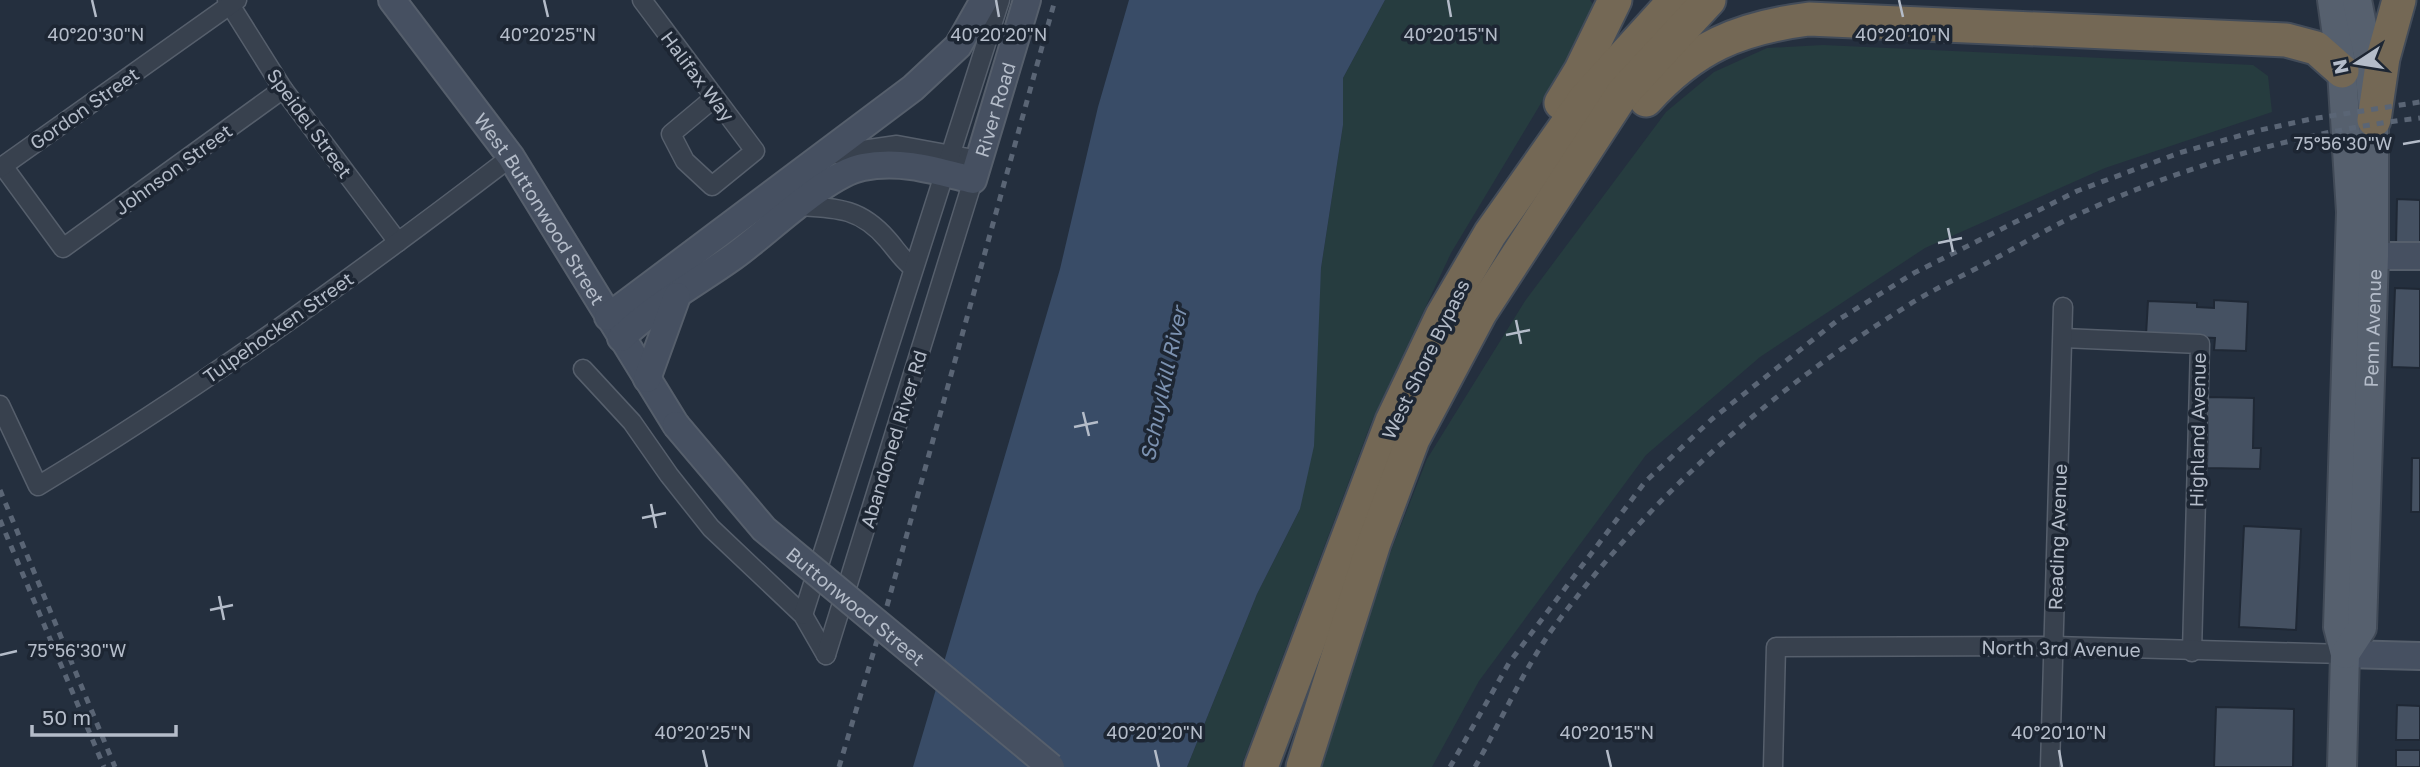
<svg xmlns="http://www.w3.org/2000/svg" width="2420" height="767" font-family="'Golos Text',sans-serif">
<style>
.green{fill:#263c3f}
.water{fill:#394c67}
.building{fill:#455162;stroke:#1f2835;stroke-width:2}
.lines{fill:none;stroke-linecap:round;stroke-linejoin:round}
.street-casing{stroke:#565f6c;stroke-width:21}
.secondary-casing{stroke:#565f6c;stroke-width:30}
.primary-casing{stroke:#414a57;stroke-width:32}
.highway-casing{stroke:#434c59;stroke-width:37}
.street{stroke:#38414e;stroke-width:18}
.secondary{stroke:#465061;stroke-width:26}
.primary{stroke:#56606e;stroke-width:28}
.highway{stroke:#746855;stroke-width:33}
.rail{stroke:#5a6575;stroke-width:5;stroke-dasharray:7 7;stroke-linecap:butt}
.secondary-bridge-casing{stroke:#565f6c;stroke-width:30;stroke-linecap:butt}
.secondary-bridge{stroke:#465061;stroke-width:26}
.ticks{fill:none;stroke:#b4bcc9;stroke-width:2.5}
.labels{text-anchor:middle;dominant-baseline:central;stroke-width:7;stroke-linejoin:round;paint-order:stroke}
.street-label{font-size:19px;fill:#b4bcc9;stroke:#1d2633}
.water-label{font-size:21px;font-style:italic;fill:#7c92b1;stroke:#1d2633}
.ticks-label{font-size:18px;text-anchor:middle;fill:#b4bcc9;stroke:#1d2633;stroke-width:7;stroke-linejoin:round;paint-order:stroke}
</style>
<rect width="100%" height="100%" fill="#242f3e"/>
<g class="green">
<path d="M1385,0H1590L1597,10L1451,253L1371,423L1241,767H1187L1257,594L1300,509L1321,268L1343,125V78Z"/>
<path d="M1823,45L2253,65L2268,76L2272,112L2105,168L1925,248L1760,357L1646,455L1479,681L1432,767H1319L1361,627L1427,459L1525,301L1666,112L1714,72L1767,48Z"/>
</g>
<path class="water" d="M1129,0H1385L1343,78V125L1321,268L1314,446L1300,509L1257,594L1187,767H913L1060,269L1098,107Z"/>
<g class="building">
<path d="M2397,199L2420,200V245H2396Z"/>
<path d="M2395,288L2420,289V368L2392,367Z"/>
<path d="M2214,300L2248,302L2246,351L2214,350L2215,338L2146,335L2148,301L2197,303V307L2214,308Z"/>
<path d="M2208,397L2254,398L2253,448H2261L2260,469L2207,468Z"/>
<path d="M2412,458H2420V512H2411Z"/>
<path d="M2244,526L2301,529L2296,630L2239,627Z"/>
<path d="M2397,705L2420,706V740H2396Z"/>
<path d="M2216,707L2294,709L2293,767H2214Z"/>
<rect x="2396" y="750" width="24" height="17"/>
</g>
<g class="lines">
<g class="street-casing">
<g id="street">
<path d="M227,0L283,89L398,242"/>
<path d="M642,0L755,151L712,186L685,161L671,134L714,98"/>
<path d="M828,155L897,145L979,160"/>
<path d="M3,166L63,248L283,89"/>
<path d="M0,168L237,0"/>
<path d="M799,206C837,208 860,208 887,239C896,249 901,258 912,267"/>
<path d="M2063,338L2200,344L2192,652"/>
<path d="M583,369L632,422L669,475L711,528L803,615L826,655"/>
<path d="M0,405L38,486C202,387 358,274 511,157"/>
<path d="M803,615L1000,0"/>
<path d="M826,655L973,180"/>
<path d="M1773,767L1776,647L2054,646L2345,654"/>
<path d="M2050,767L2063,307"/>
</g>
</g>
<g class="secondary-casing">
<g id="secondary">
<path id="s1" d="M392,0L511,157L676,425"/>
<path d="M2374,256H2420"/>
<path d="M608,317L913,88L958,46L984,0"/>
<path id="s2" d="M621,338C654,306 695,284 733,257C767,233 826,174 863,167C901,159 937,171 973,180L1027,0"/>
<path d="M647,379L677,296"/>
<path d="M2345,654L2420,656"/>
</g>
</g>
<g class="primary-casing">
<g id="primary">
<path d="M2332,0L2342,71L2351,212L2338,627L2345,654L2342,767"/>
<path id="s3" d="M2345,654L2362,628L2374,256V120L2368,55L2357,0"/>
</g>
</g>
<g class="highway-casing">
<g id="highway">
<path d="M1646,100C1694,47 1739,28 1809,19L2286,40L2316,48L2342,71"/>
<path d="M1561,103L1581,70L1615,0"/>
<path d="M2374,120L2383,58L2399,0"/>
<path d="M1261,767L1392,421L1442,316L1490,234L1585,99L1675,0"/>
<path d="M1303,767L1374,543L1413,439L1480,313L1623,93L1709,0"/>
</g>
</g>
<use href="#street" class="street"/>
<use href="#secondary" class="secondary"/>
<use href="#primary" class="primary"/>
<use href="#highway" class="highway"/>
<g class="rail">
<path d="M0,490L115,767"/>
<path d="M0,520L104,767"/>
<path d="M839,767L882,624L1055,0"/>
<path d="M1450,767L1509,663L1645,482L1712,419L1838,320L1914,273L2077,191L2179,153L2256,131L2311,119L2420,102"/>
<path d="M1475,767C1500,723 1522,673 1551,631C1647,499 1769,391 1907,306C1935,288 1967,274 1996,258C2024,243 2052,226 2081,213C2186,165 2305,131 2420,118"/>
</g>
<g class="secondary-bridge-casing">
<g id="secondary-bridge">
<path id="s4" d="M676,425L764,529L1051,767"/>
</g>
</g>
<use href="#secondary-bridge" class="secondary-bridge"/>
</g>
<path class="ticks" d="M92,0L96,17M544,0L548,17M996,0L999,17M1448,0L1451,17M1899,0L1903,17M2403,144L2420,141M1948,228L1953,252M1938,243L1962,238M1516,320L1521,344M1506,335L1530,330M1083,412L1089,436M1074,427L1098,422M651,504L656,528M642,518L666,513M219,596L224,620M210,610L233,605M0,655L17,651M703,750L707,767M1155,750L1159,767M1607,750L1611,767M2059,750L2062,767"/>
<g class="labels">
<g class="street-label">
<text transform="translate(698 76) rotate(53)">Halifax Way</text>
<text transform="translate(84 108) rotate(-35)">Gordon Street</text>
<text stroke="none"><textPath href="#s2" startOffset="483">River Road</textPath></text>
<text transform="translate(310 123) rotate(54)">Speidel Street</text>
<text transform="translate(173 169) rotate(-36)">Johnson Street</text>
<text stroke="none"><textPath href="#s1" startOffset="256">West Buttonwood Street</textPath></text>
<text transform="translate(278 327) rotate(-35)">Tulpehocken Street</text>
<text stroke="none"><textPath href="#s3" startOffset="331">Penn Avenue</textPath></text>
<text transform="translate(1425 359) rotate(-64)">West Shore Bypass</text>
<text transform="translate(2197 430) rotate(-89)">Highland Avenue</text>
<text transform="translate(893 439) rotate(-73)">Abandoned River Rd</text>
<text transform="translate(2057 537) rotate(-88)">Reading Avenue</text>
<text stroke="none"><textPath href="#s4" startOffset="256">Buttonwood Street</textPath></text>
<text transform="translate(2061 648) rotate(1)">North 3rd Avenue</text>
</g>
<g class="water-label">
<text transform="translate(1163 384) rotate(-78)">Schuylkill River</text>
</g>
</g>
<g class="ticks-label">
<text x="96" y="41">40°20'30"N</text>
<text x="548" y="41">40°20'25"N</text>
<text x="999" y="41">40°20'20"N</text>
<text x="1451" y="41">40°20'15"N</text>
<text x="1903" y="41">40°20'10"N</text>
<text x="2343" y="150">75°56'30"W</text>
<text x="77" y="657">75°56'30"W</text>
<text x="703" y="739">40°20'25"N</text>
<text x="1155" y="739">40°20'20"N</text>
<text x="1607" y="739">40°20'15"N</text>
<text x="2059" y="739">40°20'10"N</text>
</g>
<g transform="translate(2357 63) rotate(258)" stroke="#1d2633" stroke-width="5" paint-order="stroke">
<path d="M0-5L12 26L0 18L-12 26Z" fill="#b4bcc9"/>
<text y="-10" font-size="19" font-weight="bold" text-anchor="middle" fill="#b4bcc9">N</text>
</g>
<path d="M32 725v10h144v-10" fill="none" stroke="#b4bcc9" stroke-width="3.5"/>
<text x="42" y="725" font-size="21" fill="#b4bcc9" stroke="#1d2633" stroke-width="5" paint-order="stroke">50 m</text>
</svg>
